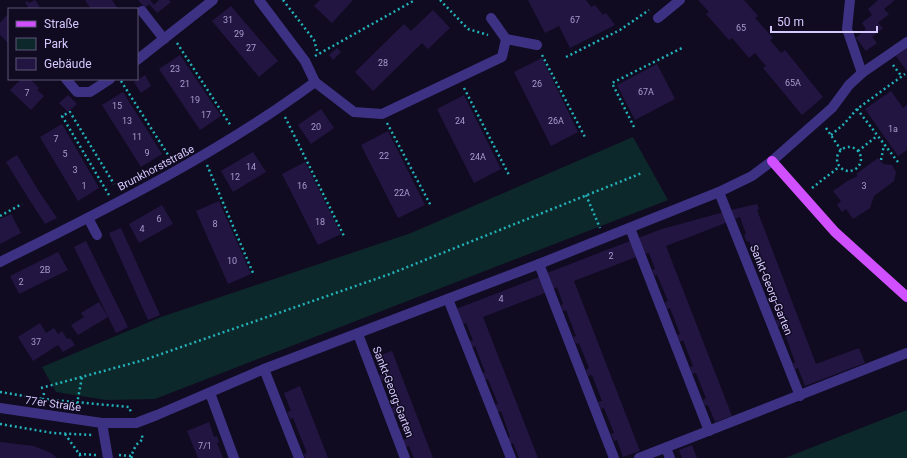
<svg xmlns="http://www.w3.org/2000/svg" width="907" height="458" font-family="Roboto,sans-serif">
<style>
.green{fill:#0d282a}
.building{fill:#231542}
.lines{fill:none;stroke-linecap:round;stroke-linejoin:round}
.path{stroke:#22b3ba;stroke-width:2.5;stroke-dasharray:2 3;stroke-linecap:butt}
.minor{stroke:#3d3183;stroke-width:10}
.major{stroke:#d050ff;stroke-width:10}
.labels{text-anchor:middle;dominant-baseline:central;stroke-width:3;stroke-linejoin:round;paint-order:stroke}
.number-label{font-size:9px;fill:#a89cd0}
.street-label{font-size:11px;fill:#d5c9ff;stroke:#100b20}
</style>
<rect width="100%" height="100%" fill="#100b20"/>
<g class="green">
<path d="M633,137L668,200L155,399L106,400L56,392L42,367L161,317L411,233Z"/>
<path d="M907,410V458H785Z"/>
</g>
<g class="building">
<path d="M35,0L40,7L29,9L25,2L27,1L29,3Z"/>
<path d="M85,0H112L118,9H91Z"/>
<path d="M138,0H150L154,5L159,0H169L171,2L157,13L149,4L145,8Z"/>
<path d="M320,0H353L332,23L314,6Z"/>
<path d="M528,0H586L591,7L595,5L603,15L606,13L615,25L570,48L559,26L545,33Z"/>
<path d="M698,0H744L758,16L755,18L773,38L770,40L781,53L785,50L823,97L802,115L763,68L766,66L755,53L749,58L732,38L729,40L706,14L709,12Z"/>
<path d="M878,0H895L884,9L889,14L878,23L883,28L872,37L877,43L866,51L856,38L866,29L862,23L872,15L868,9Z"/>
<path d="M231,6L278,61L259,77L212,21Z"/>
<path d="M433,10L450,28L428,49L422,43L373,91L355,72L404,24L411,31Z"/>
<path d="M7,15L9,17V44L0,35V23Z"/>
<path d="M337,48L341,52L333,60L329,55Z"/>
<path d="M907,48V71L896,56Z"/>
<path d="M180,55L221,116L200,130L159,69Z"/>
<path d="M542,58L578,132L551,146L514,72Z"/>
<path d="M657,64L675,99L635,120L617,85Z"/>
<path d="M145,75L151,86L141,93L134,82Z"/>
<path d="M21,79H30L39,88L37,90L44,96L31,110L10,90Z"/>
<path d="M891,91L903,108L907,105V150L898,156L865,109Z"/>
<path d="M123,92L162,154L141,167L102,105Z"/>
<path d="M68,95L77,104L68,112L59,103Z"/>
<path d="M464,95L501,169L474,183L437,109Z"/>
<path d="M321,109L334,128L311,144L298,125Z"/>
<path d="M62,124L99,188L78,201L40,137Z"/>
<path d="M388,131L425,205L398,218L361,145Z"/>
<path d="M253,152L266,172L233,192L221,171Z"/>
<path d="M17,155L38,190L57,218L45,224L27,196L6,162Z"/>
<path d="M878,158L883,164L892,165L896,172L894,181L874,196L870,208L853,219L846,209L842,212L837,205L841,201L833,191L849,180L858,176L856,174Z"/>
<path d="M305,162L341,234L318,245L282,174Z"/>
<path d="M219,201L251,274L228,284L196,211Z"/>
<path d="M757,204L759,209L757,210L816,364L859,348L865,363L805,386L798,368L795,369L793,363L795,362L782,326L778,327L776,320L779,319L765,283L763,284L760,278L763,277L749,241L747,242L744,235L746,234L740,217L735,219L731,210Z"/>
<path d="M162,205L173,224L139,243L129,224Z"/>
<path d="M724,212L728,222L666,246L732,416L715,422L708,405L705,406L703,400L706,398L696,373L692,374L690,367L693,366L683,340L680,342L677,335L680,334L670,308L667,309L665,302L668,301L657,275L655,276L652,270L655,269L649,253L645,254L638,238L662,229Z"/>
<path d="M11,214L21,233L0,244V219Z"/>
<path d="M121,228L160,315L148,320L109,233Z"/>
<path d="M86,241L128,327L116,333L74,247Z"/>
<path d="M630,241L636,257L574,281L640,451L623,457L617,440L614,441L611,434L614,433L604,408L601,409L598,402L602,401L592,375L588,376L586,370L589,368L579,343L576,344L573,337L576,336L566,310L563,311L561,305L563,304L557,287L553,289L547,273Z"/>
<path d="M58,252L68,270L19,294L10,276Z"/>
<path d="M539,277L545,293L483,317L538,458H519L513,443L510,444L507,438L510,437L501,411L497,412L495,405L498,404L488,379L485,380L482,373L485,372L475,346L472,347L470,341L473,340L466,323L462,325L456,309Z"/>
<path d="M99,302L108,317L78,335L71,325L84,317L81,313Z"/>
<path d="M40,323L46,333L54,328L58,334L62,331L67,339L70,338L75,345L63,352L58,345L33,361L18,337Z"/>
<path d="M392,351L433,458H414L409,446L406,447L403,440L406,439L397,414L393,415L391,408L394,407L384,380L381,381L379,375L381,374L375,357Z"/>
<path d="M300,386L328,458H305L304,454L307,453L293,418L290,419L287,412L291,411L284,393Z"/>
<path d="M209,422L214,437L217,436L219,442L217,443L223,458H198L187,431Z"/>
<path d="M0,442L34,446L51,453L57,458H0Z"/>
<path d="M692,445L697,458H682L679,450Z"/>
</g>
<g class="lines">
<g class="path">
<path d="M283,0L314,40L318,54"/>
<path d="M440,0L468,29L488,35"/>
<path d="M177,43L231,126"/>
<path d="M542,55L586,139"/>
<path d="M315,56L415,0"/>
<path d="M566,57L620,30L649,10"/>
<path d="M893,65L902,77"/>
<path d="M121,81L172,161"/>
<path d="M464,88L509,175"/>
<path d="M857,109L898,162"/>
<path d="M285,117L344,236"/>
<path d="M387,123L431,206"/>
<path d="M634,127L612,83L682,48"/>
<path d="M826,128L841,150"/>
<path d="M831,135L844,124L857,109L905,74"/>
<circle cx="849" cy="159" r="12"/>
<path d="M858,151L877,136"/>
<path d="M881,160L884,145"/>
<path d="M207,165L253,273"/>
<path d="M812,188L839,167"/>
<path d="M109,195L62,116L70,112L114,184"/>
<path d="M586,195L600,228"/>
<path d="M0,216L22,204"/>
<path d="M41,388L144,360L390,274L642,173"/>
<path d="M0,392L43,399"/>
<path d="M44,393L43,399L129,407L131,412"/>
<path d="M76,409L82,377"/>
<path d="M0,424L53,433L92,435"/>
<path d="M65,434L82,458"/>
<path d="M79,454L96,455"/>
<path d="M119,455L131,456"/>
<path d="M132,458L131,456L136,445L143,439L141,433"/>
</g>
<g class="minor">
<path d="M142,11L164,39"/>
<path d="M491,18L506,39"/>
<path d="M658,18L680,0"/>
<path d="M137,60L213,0"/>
<path d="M862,73L907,42"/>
<path d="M66,79L77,92H90L110,79"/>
<path d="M315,82L354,112L382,114L502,57L506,39L537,45"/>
<path d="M719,192L800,396"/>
<path d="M88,218L97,235"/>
<path d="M630,228L709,431"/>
<path d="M0,262C108,208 218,154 315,82L305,61L259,0"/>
<path d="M539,264L614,458"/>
<path d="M448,299L511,458"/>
<path d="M358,334L405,458"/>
<path d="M264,369L299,458"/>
<path d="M210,393L234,458"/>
<path d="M0,408L102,423H136L157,415L264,369L539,264L719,192L752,176L772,161L832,108L849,85L862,73L847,29L850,0"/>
<path d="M102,423L108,458"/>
<path d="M666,448L670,458"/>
<path d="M639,458L907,353"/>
</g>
<path class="major" d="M772,161L835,232L907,297"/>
</g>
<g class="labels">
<g class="number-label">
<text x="228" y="20">31</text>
<text x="575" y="20">67</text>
<text x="741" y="28">65</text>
<text x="239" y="34">29</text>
<text x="251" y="48">27</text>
<text x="383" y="63">28</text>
<text x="175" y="69">23</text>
<text x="793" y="83">65A</text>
<text x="185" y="84">21</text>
<text x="537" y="84">26</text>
<text x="646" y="92">67A</text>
<text x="27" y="93">7</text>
<text x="195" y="100">19</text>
<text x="117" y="106">15</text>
<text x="206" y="115">17</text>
<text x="127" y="121">13</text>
<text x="460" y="121">24</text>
<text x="556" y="121">26A</text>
<text x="316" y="127">20</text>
<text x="893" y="129">1a</text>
<text x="137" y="137">11</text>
<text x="56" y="139">7</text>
<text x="147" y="153">9</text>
<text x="65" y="154">5</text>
<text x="384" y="156">22</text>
<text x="478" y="157">24A</text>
<text x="251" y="167">14</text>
<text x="75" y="170">3</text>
<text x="235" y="177">12</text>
<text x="84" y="186">1</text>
<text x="302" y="186">16</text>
<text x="864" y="186">3</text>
<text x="402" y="193">22A</text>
<text x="159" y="219">6</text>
<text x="320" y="222">18</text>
<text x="215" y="224">8</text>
<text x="142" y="229">4</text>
<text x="611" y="256">2</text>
<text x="232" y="261">10</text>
<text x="45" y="270">2B</text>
<text x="21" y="282">2</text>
<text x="501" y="299">4</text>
<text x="36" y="342">37</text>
<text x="205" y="446">7/1</text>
</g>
<g class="street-label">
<text transform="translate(156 168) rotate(-28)">Brunkhorststraße</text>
<text transform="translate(771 290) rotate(68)">Sankt-Georg-Garten</text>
<text transform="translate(393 392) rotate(69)">Sankt-Georg-Garten</text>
<text transform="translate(53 404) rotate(8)">77er Straße</text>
</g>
</g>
<rect x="8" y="8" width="130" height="72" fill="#100b20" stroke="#5f5779"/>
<rect x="16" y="21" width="20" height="6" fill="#d050ff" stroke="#5f5779"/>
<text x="44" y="28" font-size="12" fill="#d5c9ff">Straße</text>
<rect x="16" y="38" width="20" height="12" fill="#0d282a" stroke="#5f5779"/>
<text x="44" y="48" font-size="12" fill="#d5c9ff">Park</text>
<rect x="16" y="58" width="20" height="12" fill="#231542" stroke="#5f5779"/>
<text x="44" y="68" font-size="12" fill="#d5c9ff">Gebäude</text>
<path d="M771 26v6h106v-6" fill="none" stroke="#d5c9ff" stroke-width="2"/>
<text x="777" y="26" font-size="12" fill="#d5c9ff" stroke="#100b20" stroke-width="3" paint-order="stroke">50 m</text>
</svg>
